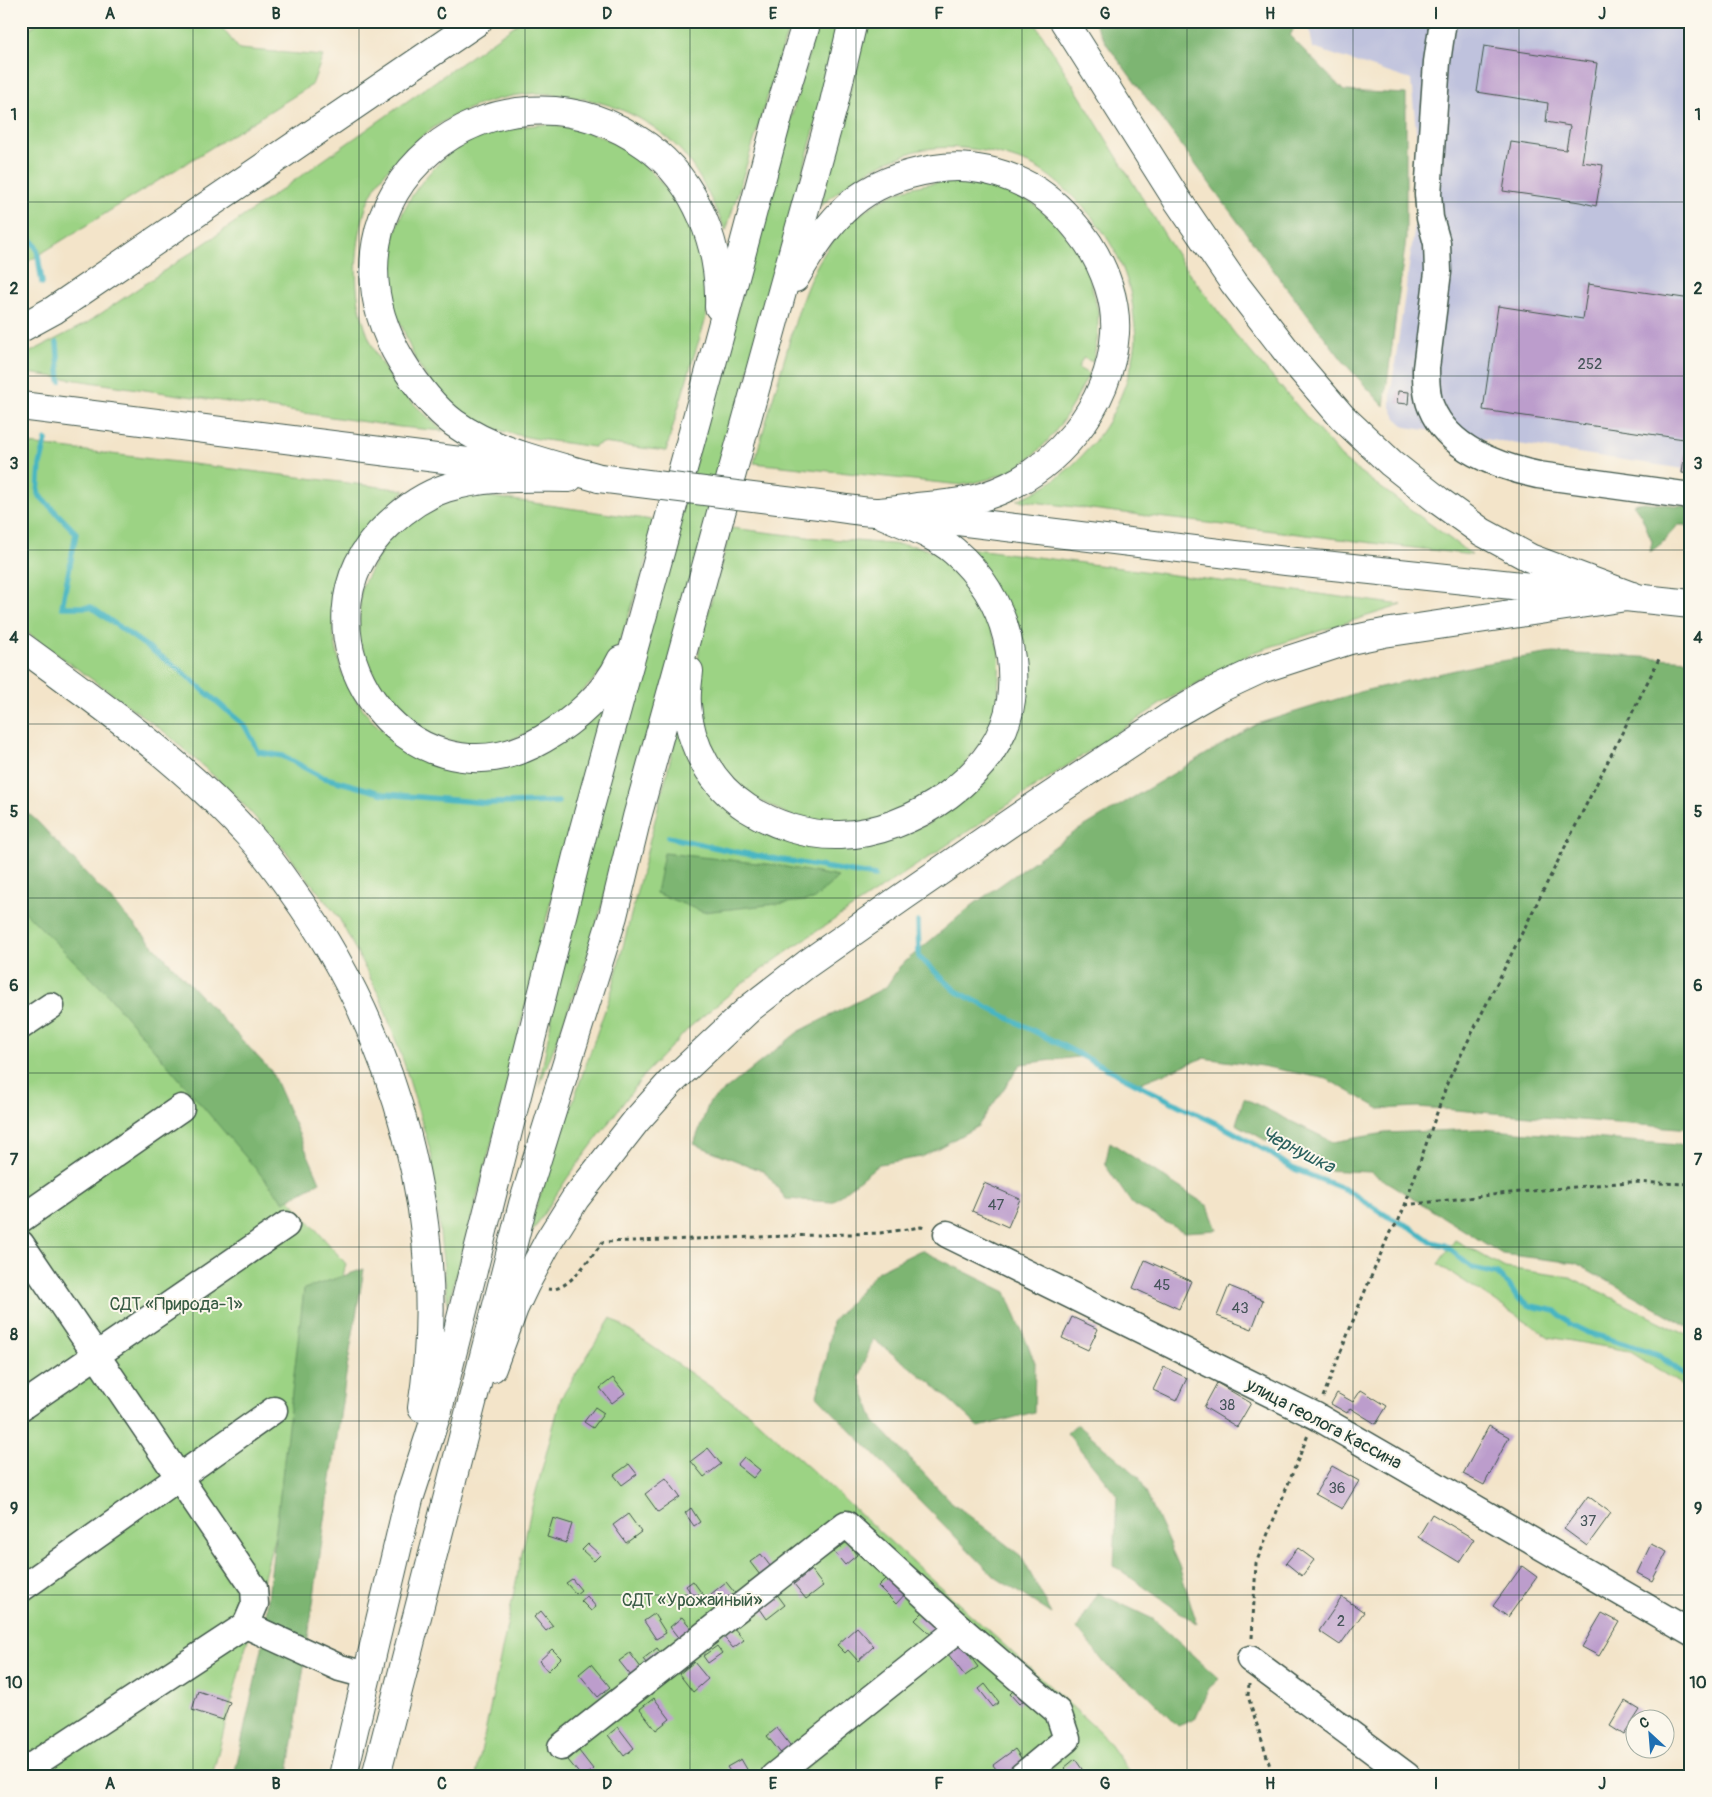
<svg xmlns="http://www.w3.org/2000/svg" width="1712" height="1797" font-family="Pangolin,sans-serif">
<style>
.industrial{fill:#bfc2dd}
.green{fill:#9cd384;stroke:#5e885c}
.forest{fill:#7db572;stroke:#4e7953}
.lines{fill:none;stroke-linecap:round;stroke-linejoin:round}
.stream{stroke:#47b5c2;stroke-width:5.5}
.building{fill:#bc9dcc}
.minor-casing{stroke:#3f564a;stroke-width:29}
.major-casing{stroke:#3f564a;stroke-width:30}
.highway-casing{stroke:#3f564a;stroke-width:30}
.path{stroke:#3f564a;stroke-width:3;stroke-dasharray:4 4;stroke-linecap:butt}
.minor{stroke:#fff;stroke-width:26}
.major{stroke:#fff;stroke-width:28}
.highway{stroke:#fff;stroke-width:28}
.highway-bridge-casing{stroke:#3f564a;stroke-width:30;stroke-linecap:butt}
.highway-bridge{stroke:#fff;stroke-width:28}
.grid{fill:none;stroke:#1f3d34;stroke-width:1;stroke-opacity:0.55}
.labels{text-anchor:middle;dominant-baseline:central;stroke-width:4;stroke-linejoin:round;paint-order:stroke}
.number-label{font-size:15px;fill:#46555a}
.park-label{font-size:18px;fill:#385b44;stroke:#fbf7ec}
.street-label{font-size:18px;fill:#1f3d34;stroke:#fbf7ec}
.water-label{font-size:19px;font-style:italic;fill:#2b615f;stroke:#fbf7ec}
.neatline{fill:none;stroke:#1f3d34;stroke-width:2}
.grid-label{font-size:16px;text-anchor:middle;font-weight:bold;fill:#1f3d34}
</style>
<rect width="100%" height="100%" fill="#fbf7ec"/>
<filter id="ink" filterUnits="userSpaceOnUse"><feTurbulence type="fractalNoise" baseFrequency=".02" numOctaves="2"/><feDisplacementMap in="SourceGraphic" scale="10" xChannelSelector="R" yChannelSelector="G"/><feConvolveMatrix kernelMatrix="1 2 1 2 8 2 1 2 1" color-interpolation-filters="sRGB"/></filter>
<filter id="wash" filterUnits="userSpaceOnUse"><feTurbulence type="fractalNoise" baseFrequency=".0096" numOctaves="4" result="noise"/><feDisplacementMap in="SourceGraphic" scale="20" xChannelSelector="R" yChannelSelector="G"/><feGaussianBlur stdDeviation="1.12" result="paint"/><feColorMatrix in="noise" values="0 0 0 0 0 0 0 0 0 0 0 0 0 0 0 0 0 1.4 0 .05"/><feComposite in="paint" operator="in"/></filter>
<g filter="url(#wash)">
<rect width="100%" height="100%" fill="#f3e4c9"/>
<path class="industrial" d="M1308,21H1691V470L1406,427L1396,418L1391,407V392L1418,203L1417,139L1411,80L1313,48Z"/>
<g class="green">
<path d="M40,21H223L219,24L239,49L323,56L312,85L21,266V35Z"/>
<path d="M521,21H791L726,231C713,204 702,176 682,152C655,122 616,103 577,98C561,95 544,92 528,94C475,99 428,124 394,163C384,173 376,184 370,197C365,208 362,221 360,233C351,281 358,325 384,368C399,393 422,411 443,431L400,427L21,372V357L87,323L217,235Z"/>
<path d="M818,21H842L839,38L639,775L584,968L539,1087L560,971L593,829Z"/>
<path d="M867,21H1034L1182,263L1235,334L1345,461L1472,555L1017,500C1058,484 1092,452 1113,413C1124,390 1133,367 1136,341C1136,334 1135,326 1134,319C1131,268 1105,226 1068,192C1057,182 1044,171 1031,165C999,151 955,143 920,150C914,151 908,154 902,156C868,167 846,184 820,207L843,120Z"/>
<path d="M549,124C570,128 594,131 614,143C669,176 718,246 707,313C704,327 698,342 694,356C684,388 675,419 666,451L602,443L593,447C553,440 499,438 465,414C445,401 426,380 415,358C411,351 408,342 405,334C401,323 393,310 391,298C384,247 399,204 435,167C444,157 455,147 467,141C493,129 521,126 549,124Z"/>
<path d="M958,179L990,183L1034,204L1054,221L1069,239L1082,258L1090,279L1098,311V335L1093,362L1083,358L1078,368L1089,374C1058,434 1034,475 961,485L754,463C764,428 775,392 785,357C796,319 806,277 830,245C846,224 868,206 891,195C911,185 936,183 958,179Z"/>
<path d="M21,443L405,490L355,546L335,591L333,633L342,673L355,698L372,721L403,747L423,759L443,767L471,771L502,769L530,759L556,746L610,693L555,883L502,1104L448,1305L431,1153L404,1063L380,997L339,918L288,854L235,795L166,733L21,628Z"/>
<path d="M485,496L659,521L640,582L620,642L607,665L555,722L485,750L425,734L385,701L358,638L361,588L385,543L424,510L461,497Z"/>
<path d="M731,528L806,537L916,546L937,553L973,584L1000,652L998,703L988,733L956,776L928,797L869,824L797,819L747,794L719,764L708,742L698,701L697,673L700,642Z"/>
<path d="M968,548L1402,605L1254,652L1165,701L808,937L743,983L691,1026L645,1074L568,1177L522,1247L612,990L680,721L719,798L880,841L928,824L949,808L1022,684Z"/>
<path d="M21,893L46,919L346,1264L212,1776H21Z"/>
<path d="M1455,1240L1505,1268L1570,1277L1691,1337V1396L1675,1380L1629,1351L1549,1337L1438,1264Z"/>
<path d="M611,1318L751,1415L1101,1733L1132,1776H476L530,1514L561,1398Z"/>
</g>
<g class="forest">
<path d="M1093,21H1297L1290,36L1344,91L1406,94V239L1384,406L1347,366L1289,291L1108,46Z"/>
<path d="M1644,502L1691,507V528L1685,525H1678L1662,543L1650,552L1652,541L1641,515L1633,504Z"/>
<path d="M1552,653L1640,657L1691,660V1129L1418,1107L1380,1109L1327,1079L1262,1066L1203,1058L1140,1083L1086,1056L1021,1064L978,1126L922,1157L879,1164L832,1202L786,1199L765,1172L694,1144L709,1103L798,1032L886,987L900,966L974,904L1075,832L1257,724L1363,691L1482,664Z"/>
<path d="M21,807L37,821L271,1071L320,1182L284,1202L106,993L21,908Z"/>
<path d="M664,853L776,865L838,877L813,900L703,912L656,893Z"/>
<path d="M1244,1098L1333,1142L1385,1133L1480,1129L1691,1146V1328L1576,1263L1502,1254L1371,1172L1320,1170L1236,1124Z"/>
<path d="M1110,1142L1208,1206L1217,1230L1184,1232L1132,1204L1105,1165Z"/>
<path d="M921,1250L1006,1292L1035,1363L1034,1412L979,1427L931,1383L873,1339L859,1378L874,1421L949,1500L1021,1556L1052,1614L995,1577L817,1396L827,1357L832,1322L878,1271Z"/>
<path d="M364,1269L347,1368L288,1776H234L262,1649L304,1289Z"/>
<path d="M1077,1424L1139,1477L1179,1566L1197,1624L1114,1566L1117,1495L1067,1433Z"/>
<path d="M1098,1593L1153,1619L1219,1679L1209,1688L1195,1719L1178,1726L1145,1693L1106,1665L1077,1628Z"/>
</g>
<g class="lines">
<g class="stream">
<path d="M21,223L37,249L42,283"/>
<path d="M57,343L60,381"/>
<path d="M46,440L40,465L38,494L76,533L62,607H91L180,670L245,726L259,752L283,756L322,777L384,794L488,803L558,802"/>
<path d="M668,837L736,852L875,876"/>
<path d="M918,922L919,957L956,991L1180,1106L1222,1126L1267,1151L1292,1168L1347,1190L1387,1216L1412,1228L1431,1242L1445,1245L1472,1268L1497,1274L1509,1285L1517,1298L1531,1306L1556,1311L1570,1324L1586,1332L1657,1354L1691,1380"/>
</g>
</g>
<g id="blocks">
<g class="building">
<path d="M1484,46L1597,63L1582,162L1603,165L1596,206L1580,202L1503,191L1511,142L1566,150L1570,126L1546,122L1548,103L1477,92Z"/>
<path d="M1588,284L1691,299V440L1483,410L1498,306L1583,319Z"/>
<path d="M1398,391L1409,392L1408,404L1397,403Z"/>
<path d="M1685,450L1691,451V474L1682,473Z"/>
<path d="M984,1183L1020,1199L1008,1227L972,1211Z"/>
<path d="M1145,1260L1191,1281L1179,1309L1133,1288Z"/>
<path d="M1229,1286L1263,1300L1252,1329L1217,1316Z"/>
<path d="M1072,1317L1098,1329L1088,1350L1062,1338Z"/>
<path d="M1164,1367L1187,1378L1176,1401L1153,1390Z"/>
<path d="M613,1378L625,1393L612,1403L600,1388Z"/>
<path d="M1217,1383L1251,1403L1237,1427L1204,1407Z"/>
<path d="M1361,1390L1387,1406L1376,1424L1350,1408L1347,1413L1331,1404L1337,1393L1353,1402Z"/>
<path d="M595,1407L604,1413L593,1428L584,1422Z"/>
<path d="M1489,1426L1509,1437L1484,1485L1463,1474Z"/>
<path d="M708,1448L721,1464L704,1477L691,1461Z"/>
<path d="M744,1457L760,1470L753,1478L737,1465Z"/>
<path d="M629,1464L637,1474L622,1485L614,1475Z"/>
<path d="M1332,1466L1359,1481L1342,1509L1315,1494Z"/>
<path d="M666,1478L680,1497L658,1512L645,1494Z"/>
<path d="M1588,1496L1611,1513L1587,1546L1564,1529Z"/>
<path d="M691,1508L700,1522L694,1526L685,1513Z"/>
<path d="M628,1514L641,1532L626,1543L613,1525Z"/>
<path d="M1432,1514L1474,1539L1459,1562L1418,1537Z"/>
<path d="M553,1518L572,1524L566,1543L547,1537Z"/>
<path d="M847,1542L857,1555L845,1565L834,1552Z"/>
<path d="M588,1544L600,1555L594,1561L582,1550Z"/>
<path d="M1651,1544L1667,1552L1652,1581L1637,1573Z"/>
<path d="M1298,1548L1314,1560L1302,1576L1286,1563Z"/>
<path d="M761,1554L774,1571L763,1579L750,1562Z"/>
<path d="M1522,1566L1537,1577L1508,1617L1493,1606Z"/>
<path d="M811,1570L823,1586L806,1599L794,1584Z"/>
<path d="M889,1575L907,1592L896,1604L878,1586Z"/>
<path d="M572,1579L581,1590L576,1594L566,1583Z"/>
<path d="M693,1581L703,1595L696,1600L686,1586Z"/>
<path d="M726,1582L738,1597L723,1609L711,1594Z"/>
<path d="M776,1593L785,1605L767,1619L758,1606Z"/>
<path d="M587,1596L596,1607L591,1611L581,1601Z"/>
<path d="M1342,1597L1364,1612L1340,1645L1319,1631Z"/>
<path d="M541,1611L553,1626L546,1631L534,1617Z"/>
<path d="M924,1611L944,1630L936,1639L915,1620Z"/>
<path d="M1602,1613L1619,1622L1599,1656L1582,1647Z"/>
<path d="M654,1614L666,1633L656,1639L644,1621Z"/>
<path d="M682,1617L693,1630L680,1640L670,1627Z"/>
<path d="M733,1627L744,1640L733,1648L722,1635Z"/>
<path d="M857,1627L874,1646L858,1661L848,1650L845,1653L837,1645Z"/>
<path d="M961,1644L978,1667L965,1676L948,1654Z"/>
<path d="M717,1646L722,1653L708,1663L703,1656Z"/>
<path d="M657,1648L663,1656L649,1667L643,1659Z"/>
<path d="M552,1649L561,1658L548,1671L539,1661Z"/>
<path d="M630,1653L642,1669L632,1677L619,1661Z"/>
<path d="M694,1662L708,1679L693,1692L679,1674Z"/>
<path d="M591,1664L610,1687L598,1697L579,1674Z"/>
<path d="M985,1684L999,1702L993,1707L979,1689Z"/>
<path d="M1019,1685L1028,1697L1019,1704L1010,1694Z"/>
<path d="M198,1691L230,1702L223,1720L192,1710Z"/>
<path d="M654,1698L670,1719L656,1730L640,1709Z"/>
<path d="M1625,1701L1640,1710L1624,1735L1610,1726Z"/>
<path d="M618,1727L634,1748L624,1756L608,1735Z"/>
<path d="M777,1728L793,1749L783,1756L767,1736Z"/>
<path d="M1015,1749L1026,1765L1011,1776H1001L993,1765Z"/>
<path d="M579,1751L593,1769L585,1776H581L568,1760Z"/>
<path d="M741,1759L751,1776H733L727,1767Z"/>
<path d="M1075,1759L1084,1772L1079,1776H1070L1064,1768Z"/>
</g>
</g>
</g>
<g filter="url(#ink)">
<use href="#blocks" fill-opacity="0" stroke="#3f564a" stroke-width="1"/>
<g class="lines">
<g class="minor-casing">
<g id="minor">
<path d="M1443,21L1437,62L1428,194L1430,218L1437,243L1438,272L1426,368C1426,381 1426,395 1431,407C1448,449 1497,466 1538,475L1691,496"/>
<path d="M21,1026L51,1006"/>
<path d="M21,1219L181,1108"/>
<path d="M947,1234L1316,1416L1691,1633"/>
<path d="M21,1244L254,1588L255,1604L246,1625L340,1668L366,1675"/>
<path d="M21,1407L286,1225"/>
<path d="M21,1589L274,1410"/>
<path d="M960,1628L1058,1712L1067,1739L1022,1776"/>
<path d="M1250,1659L1407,1776"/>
<path d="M561,1747L846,1524L960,1628L774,1776"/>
<path d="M21,1773L246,1625"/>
</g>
</g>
<g class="major-casing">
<g id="major">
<path d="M1064,21L1176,198L1234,283L1295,362L1342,417L1391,463L1439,501L1482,532L1530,558L1629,595"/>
<path d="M900,514L1286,561L1691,604"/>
<path d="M492,1368L514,1308L525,1285L548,1242L575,1199L636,1121L671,1082L750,1008L807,964L904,896L1023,814L1171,716L1216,690L1261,669L1350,640L1384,633L1633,596"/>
</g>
</g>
<g class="highway-casing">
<g id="highway">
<path d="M795,278C832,215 859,181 934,169C970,163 1006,172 1037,191C1058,205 1074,223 1088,243C1105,269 1117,302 1115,333C1110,407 1055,473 985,496C963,503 940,505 917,507C905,509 891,511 879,512C857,512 832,506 810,504"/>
<path d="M21,328L54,310L478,21"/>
<path d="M21,406L508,467"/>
<path d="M569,478C528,478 486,475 446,488C425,495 405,509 389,524C277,627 405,819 543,739C574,721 606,693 621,660"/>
<path d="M599,478C552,464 494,452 454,423C434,408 415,383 402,362C301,195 496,38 647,146C697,182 721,247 719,307"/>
<path d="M21,646C99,703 178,759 244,830C262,848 277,870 292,891C398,1038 450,1228 422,1408"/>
<path d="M689,671C688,682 686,693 687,704C689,746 713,786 747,808C774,825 808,836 840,835C910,834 1002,774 1011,700C1014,679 1012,658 1007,637C999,604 980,573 954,551C933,533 903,524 877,512"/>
<path d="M343,1776L409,1499L438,1410L582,836L717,345L782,102L807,21"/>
<path d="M376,1776L523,1204L613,916L637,817L833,107L853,21"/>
</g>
</g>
<g class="path">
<path d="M1405,1205L1500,1194L1628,1182L1691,1184"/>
<path d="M548,1289C568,1293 591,1256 603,1242L880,1233L921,1227L927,1228"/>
<path d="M1323,1397L1360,1303L1390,1232L1398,1222L1405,1205L1448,1081L1659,659"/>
<path d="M1252,1638L1256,1563L1308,1435"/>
<path d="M1249,1684L1248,1696L1273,1776"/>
</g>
<use href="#minor" class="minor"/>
<use href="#major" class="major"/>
<use href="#highway" class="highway"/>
<g class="highway-bridge-casing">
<path id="highway-bridge" d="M599,478L810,504"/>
</g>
<use href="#highway-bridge" class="highway-bridge"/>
</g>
</g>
<path class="grid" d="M193,21V1776M359,21V1776M525,21V1776M690,21V1776M856,21V1776M1022,21V1776M1187,21V1776M1353,21V1776M1519,21V1776M21,202H1691M21,376H1691M21,550H1691M21,724H1691M21,898H1691M21,1073H1691M21,1247H1691M21,1421H1691M21,1595H1691"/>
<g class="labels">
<g class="number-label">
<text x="1590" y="364">252</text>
<text x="996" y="1205">47</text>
<text x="1162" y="1285">45</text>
<text x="1240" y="1308">43</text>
<text x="1227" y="1405">38</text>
<text x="1337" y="1488">36</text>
<text x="1588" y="1521">37</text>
<text x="1341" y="1621">2</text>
</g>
<g class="park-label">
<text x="176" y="1304">СДТ «Природа-1»</text>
<text x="692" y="1600">СДТ «Урожайный»</text>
</g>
<g class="street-label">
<text transform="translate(1324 1424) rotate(28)">улица геолога Кассина</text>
</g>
<g class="water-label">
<text transform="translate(1298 1150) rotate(27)">Чернушка</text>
</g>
</g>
<rect width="1712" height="1797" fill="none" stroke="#fbf7ec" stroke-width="55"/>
<g transform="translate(1650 1734) rotate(334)"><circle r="24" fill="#fbf7ec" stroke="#a3ada2"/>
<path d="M0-4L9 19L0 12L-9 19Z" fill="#1f6fb2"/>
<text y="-8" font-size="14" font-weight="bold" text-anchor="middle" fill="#1f3d34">С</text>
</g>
<rect x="28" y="28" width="1656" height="1742" class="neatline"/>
<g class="grid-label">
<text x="110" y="19">A</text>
<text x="276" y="19">B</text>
<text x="442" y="19">C</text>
<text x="607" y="19">D</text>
<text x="773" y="19">E</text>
<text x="939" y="19">F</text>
<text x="1105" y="19">G</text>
<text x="1270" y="19">H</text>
<text x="1436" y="19">I</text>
<text x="1602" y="19">J</text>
<text x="14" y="120">1</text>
<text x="1698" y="120">1</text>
<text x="14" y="294">2</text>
<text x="1698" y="294">2</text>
<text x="14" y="469">3</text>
<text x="1698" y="469">3</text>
<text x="14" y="643">4</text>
<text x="1698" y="643">4</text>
<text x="14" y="817">5</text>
<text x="1698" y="817">5</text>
<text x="14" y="991">6</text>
<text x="1698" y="991">6</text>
<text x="14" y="1165">7</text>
<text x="1698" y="1165">7</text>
<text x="14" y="1340">8</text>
<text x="1698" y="1340">8</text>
<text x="14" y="1514">9</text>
<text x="1698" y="1514">9</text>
<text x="14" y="1688">10</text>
<text x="1698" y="1688">10</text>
<text x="110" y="1789">A</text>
<text x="276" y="1789">B</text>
<text x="442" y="1789">C</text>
<text x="607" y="1789">D</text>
<text x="773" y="1789">E</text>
<text x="939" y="1789">F</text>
<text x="1105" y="1789">G</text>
<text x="1270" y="1789">H</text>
<text x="1436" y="1789">I</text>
<text x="1602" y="1789">J</text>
</g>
</svg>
